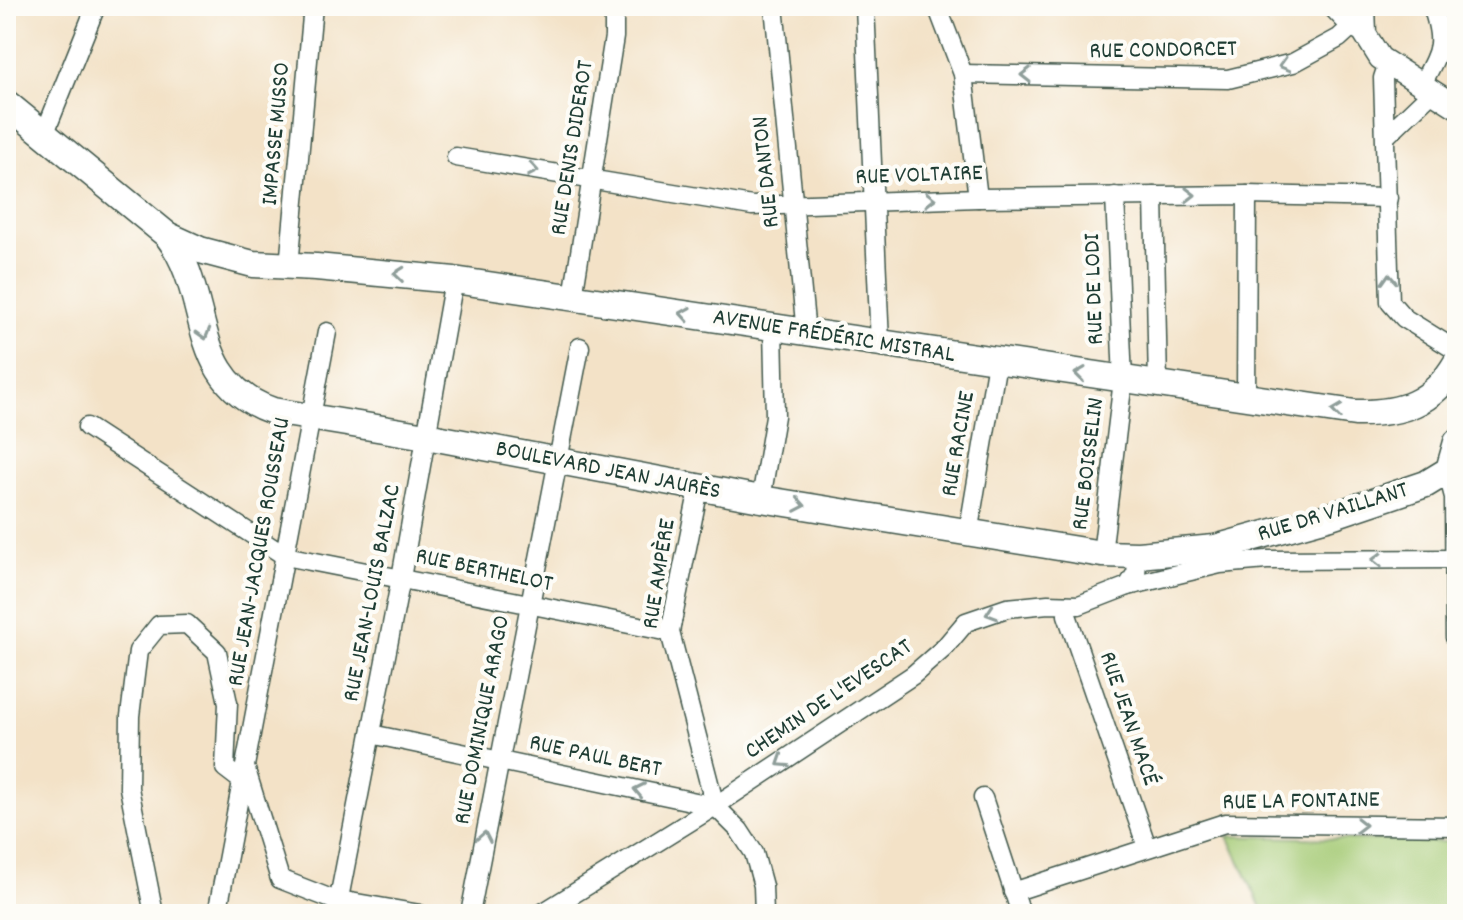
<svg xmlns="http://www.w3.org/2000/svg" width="1463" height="920" font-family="Dekko,sans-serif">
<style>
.green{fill:#a4ca74;stroke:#628454;stroke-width:2}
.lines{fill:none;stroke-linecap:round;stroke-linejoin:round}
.minor-casing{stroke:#3f564a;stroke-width:21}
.tertiary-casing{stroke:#3f564a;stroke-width:25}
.secondary-casing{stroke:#3f564a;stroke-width:29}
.minor{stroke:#fff;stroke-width:18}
.tertiary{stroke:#fff;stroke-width:22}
.secondary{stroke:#fff;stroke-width:26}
.oneway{stroke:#8f9e9a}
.labels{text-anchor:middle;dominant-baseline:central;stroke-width:8;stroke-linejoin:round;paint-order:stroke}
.street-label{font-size:24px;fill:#1f3d34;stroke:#fdfcf7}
</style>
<rect width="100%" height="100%" fill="#fdfcf7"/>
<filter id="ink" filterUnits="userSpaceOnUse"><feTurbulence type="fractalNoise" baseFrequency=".0125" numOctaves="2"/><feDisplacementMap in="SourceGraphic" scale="16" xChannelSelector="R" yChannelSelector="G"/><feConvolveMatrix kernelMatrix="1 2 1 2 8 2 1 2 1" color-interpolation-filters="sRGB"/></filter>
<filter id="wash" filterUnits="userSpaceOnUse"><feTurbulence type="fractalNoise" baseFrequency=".006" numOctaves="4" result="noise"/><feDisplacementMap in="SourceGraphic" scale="32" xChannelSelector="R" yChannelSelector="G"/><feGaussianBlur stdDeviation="1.8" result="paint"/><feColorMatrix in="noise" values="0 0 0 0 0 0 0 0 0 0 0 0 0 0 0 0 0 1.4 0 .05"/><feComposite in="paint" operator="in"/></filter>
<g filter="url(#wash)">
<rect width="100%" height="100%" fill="#f3e2c7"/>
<path class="green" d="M1228,836L1449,842L1450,914H1264Z"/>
</g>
<g filter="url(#ink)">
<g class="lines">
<g class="minor-casing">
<g id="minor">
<path d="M774,6L806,333"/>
<path d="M865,6L880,343"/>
<path d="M937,6L963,74L978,198"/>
<path d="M1331,6L1351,27L1362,32"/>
<path d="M1388,63L1383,78L1390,302L1404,318L1457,351"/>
<path d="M963,74L1228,79L1293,63L1339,38L1351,27"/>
<path d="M1422,84C1440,50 1445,44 1432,6"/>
<path d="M44,135L96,6"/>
<path d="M1387,135L1432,92"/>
<path d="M456,157L752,206L978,198L1247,195L1388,198"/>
<path d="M1154,196L1158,385"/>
<path d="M289,266L313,6"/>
<path d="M573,297L614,37V6"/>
<path d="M1246,399L1247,195"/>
<path d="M87,427L285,556L670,632"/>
<path d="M699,488L670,632L715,806L739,830L754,853L763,886L764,914"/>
<path d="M761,499L775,416L773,328"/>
<path d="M968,534L997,362"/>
<path d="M1102,554L1123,380L1115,196"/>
<path d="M1128,586L1220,564L1267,560L1457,559"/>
<path d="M1068,606L1067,615L1147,847"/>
<path d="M371,734L715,806"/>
<path d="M246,770L280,879L339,902"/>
<path d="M983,798L1021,914"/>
<path d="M1013,892L1225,823L1457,826"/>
<path d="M339,900L420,914"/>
<path d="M154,914L129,788L130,716L138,651L159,625L187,624L217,652L228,703L225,768L242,781"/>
<path d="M217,914L327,332"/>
<path d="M336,914L401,578L454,280"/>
<path d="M470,914L580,347"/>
<path d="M541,914L715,806L913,675L944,648L966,622L1007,608L1048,604L1079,605L1128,586L1136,573L1138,555"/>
</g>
</g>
<g class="tertiary-casing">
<g id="tertiary">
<path d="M1364,6L1365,34L1380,58L1457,107"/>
<path d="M1449,470L1456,497L1457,637"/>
</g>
</g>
<g class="secondary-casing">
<g id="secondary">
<path d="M6,103L167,235C214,294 185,381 273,411L426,436L761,499L1102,554L1138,555L1215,548L1331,516L1426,484L1449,470L1457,442"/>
<path d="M167,235L200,250L253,264L316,267L454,280L1355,413C1401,414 1433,404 1457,362"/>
</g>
</g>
<use href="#minor" class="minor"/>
<use href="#tertiary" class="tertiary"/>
<use href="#secondary" class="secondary"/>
</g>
<defs><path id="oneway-chevron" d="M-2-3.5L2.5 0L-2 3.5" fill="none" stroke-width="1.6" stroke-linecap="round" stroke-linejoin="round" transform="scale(2)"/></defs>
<g class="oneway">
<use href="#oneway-chevron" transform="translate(1284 65) rotate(164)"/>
<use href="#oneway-chevron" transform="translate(1026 75) rotate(-179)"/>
<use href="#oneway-chevron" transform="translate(533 170) rotate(10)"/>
<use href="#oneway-chevron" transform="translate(1190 195)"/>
<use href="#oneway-chevron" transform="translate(930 199) rotate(-1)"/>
<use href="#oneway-chevron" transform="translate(399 274) rotate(-174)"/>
<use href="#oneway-chevron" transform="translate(1389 279) rotate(-93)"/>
<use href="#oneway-chevron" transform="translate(685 314) rotate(-171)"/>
<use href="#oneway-chevron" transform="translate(204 334) rotate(74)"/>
<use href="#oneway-chevron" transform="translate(1080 374) rotate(-172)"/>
<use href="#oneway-chevron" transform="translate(1337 411) rotate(-173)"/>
<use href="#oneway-chevron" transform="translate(800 505) rotate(10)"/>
<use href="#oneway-chevron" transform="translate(1377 560) rotate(180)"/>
<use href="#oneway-chevron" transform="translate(991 613) rotate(162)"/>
<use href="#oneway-chevron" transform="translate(782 762) rotate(147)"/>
<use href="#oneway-chevron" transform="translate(639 790) rotate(-168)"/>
<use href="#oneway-chevron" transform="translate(1361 825) rotate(1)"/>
<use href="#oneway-chevron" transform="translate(484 837) rotate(-79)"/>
</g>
</g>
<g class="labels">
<g class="street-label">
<text transform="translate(1163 51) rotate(-1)">RUE CONDORCET</text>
<text transform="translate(277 134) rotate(-85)">IMPASSE MUSSO</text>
<text transform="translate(573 148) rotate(-81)">RUE DENIS DIDEROT</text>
<text transform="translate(767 172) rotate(-96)">RUE DANTON</text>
<text transform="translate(919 176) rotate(-2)">RUE VOLTAIRE</text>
<text transform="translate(1095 289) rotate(-92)">RUE DE LODI</text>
<text transform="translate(834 337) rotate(9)">AVENUE FRÉDÉRIC MISTRAL</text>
<text transform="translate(959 444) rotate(-80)">RUE RACINE</text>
<text transform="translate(1089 464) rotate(-83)">RUE BOISSELIN</text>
<text transform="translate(608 471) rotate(11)">BOULEVARD JEAN JAURÈS</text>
<text transform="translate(1333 513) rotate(-17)">RUE DR VAILLANT</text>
<text transform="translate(260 552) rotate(-80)">RUE JEAN-JACQUES ROUSSEAU</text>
<text transform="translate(484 571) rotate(12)">RUE BERTHELOT</text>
<text transform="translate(660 574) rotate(-81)">RUE AMPÈRE</text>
<text transform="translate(373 593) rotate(-79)">RUE JEAN-LOUIS BALZAC</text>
<text transform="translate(829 700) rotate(-34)">CHEMIN DE L'EVESCAT</text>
<text transform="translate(1128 719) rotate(71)">RUE JEAN MACÉ</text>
<text transform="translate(483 720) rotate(-79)">RUE DOMINIQUE ARAGO</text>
<text transform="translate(595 757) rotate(12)">RUE PAUL BERT</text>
<text transform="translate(1301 802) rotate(-1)">RUE LA FONTAINE</text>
</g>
</g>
<rect width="1463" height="920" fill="none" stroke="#fdfcf7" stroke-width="32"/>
</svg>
